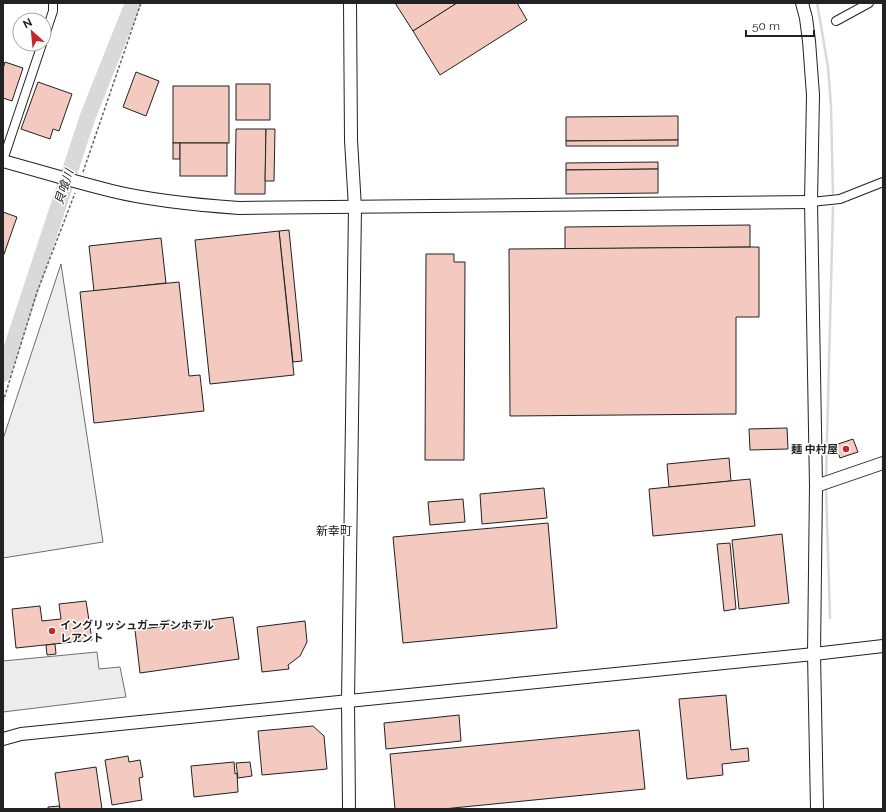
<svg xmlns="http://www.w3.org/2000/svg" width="886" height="812" font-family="Raleway,'Noto Sans JP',sans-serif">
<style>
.green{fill:#eee;stroke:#6f6f6f}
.parking{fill:#ededed;stroke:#6f6f6f}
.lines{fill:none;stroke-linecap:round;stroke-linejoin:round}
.stream{stroke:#d9d9d9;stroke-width:2.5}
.river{stroke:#d9d9d9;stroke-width:16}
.building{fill:#f3c9c0;stroke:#222}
.street-casing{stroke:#222;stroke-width:10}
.secondary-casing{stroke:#222;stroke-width:14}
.path{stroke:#646464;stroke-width:1.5;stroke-dasharray:3 2;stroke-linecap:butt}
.street{stroke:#fff;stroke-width:8}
.secondary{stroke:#fff;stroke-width:12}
.poi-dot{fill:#c62828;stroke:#fff;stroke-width:1.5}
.labels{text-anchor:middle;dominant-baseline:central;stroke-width:3;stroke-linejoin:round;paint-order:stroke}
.poi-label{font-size:11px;font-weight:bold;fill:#222;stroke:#fff;text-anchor:end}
.water-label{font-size:12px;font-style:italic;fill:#222;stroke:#fff}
.neighbourhood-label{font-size:12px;fill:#222;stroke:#fff}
</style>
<rect width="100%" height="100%" fill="#fff"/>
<path class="green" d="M61,264L103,542L3,558V439Z"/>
<path class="parking" d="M97,652L99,669L120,667L126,697L3,712V661Z"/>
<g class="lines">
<g class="stream">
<path d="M817,3L828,67L831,106L833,197"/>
<path d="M826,479L833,207"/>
<path d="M826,486L830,618"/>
</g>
<path class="river" d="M3,374L88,116L133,3"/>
</g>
<g class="building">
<path d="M395,3H457L413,31Z"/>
<path d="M457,3H517L527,20L440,75L413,31Z"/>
<path d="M5,62L23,68L12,101L3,98V69Z"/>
<path d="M136,72L159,81L146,116L123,107Z"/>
<path d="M38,82L72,94L59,131L53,129L50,139L21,129Z"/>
<rect x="236" y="84" width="34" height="36"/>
<rect x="173" y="86" width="56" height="57"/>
<path d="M678,116V140L566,141V117Z"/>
<path d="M236,129H266L265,194H235Z"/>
<path d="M266,129H275L274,181H265Z"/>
<path d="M678,140V146H566V141Z"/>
<rect x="173" y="143" width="7" height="16"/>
<rect x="180" y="143" width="47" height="33"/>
<path d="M658,162V169L566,170V163Z"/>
<path d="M658,169V193L566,194V170Z"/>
<path d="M3,212L17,217L3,257Z"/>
<path d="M750,225V247L565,249V227Z"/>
<path d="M289,230L302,361L293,362L279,231Z"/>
<path d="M279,231L294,375L210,384L195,240Z"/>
<path d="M161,238L166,283L94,291L89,246Z"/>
<path d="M759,247V317H736V414L510,416L509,249Z"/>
<path d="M426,254H454V262H465L464,460H425Z"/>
<path d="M179,282L189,376L200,375L204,411L94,423L80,292Z"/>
<path d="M787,428L788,449L750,450L749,429Z"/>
<path d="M853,439L858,452L840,458L835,445Z"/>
<path d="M729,458L731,481L669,487L667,464Z"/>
<path d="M750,479L755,526L653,536L649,489Z"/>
<path d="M544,488L547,518L482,524L480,494Z"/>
<path d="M463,499L465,522L430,525L428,502Z"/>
<path d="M548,523L557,628L403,643L393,537Z"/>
<path d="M782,534L789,603L739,609L732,540Z"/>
<path d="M730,543L736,609L724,611L717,544Z"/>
<path d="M86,601L92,640L16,648L12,609L40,606L42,621L61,619L59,604Z"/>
<path d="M233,617L239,659L140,673L135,630Z"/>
<path d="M305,621L307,642L300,656L288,665L289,669L262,672L257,627Z"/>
<path d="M55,644L56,654L47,655L46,645Z"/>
<path d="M726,695L731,750L748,748L749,761L722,764L723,775L687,779L679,699Z"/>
<path d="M459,715L461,741L386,749L384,723Z"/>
<path d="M313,726L324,736L327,769L262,775L258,731Z"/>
<path d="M639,730L645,789L443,809H395L390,754Z"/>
<path d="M128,756L129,762L140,760L143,777L139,778L142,800L112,805L105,760Z"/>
<path d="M234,762L235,774L237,773L238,792L194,797L191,766Z"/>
<path d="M250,762L252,776L238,778L236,763Z"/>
<path d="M96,767L102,809H60L55,773Z"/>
<path d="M59,806L60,809H48V807Z"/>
</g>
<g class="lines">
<g class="street-casing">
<g id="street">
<path d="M836,21L869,3"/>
<path d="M44,38L53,11V3"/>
<path d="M3,160L42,44"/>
<path d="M811,202L840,199L883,182"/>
</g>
</g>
<g class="secondary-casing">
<g id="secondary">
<path d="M802,3L806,18L809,41L813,95L811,202L816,486L814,654L817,809"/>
<path d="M3,161C39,171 75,182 112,191C153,201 197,205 239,208L811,202"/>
<path d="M816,486L883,463"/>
<path d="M3,739L21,734L814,654L883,646"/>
<path d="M349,809L348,701L355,208L351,140L350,3"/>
</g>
</g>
<g class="path">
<path d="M83,172L141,3"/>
<path d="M3,402L37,292L75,193"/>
</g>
<use href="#street" class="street"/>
<use href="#secondary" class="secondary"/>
</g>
<g class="poi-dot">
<circle cx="846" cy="449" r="4"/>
<circle cx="52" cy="631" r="4"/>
</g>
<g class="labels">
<g class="poi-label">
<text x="838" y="449">麺 中村屋</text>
<text x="60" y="625" text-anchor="start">イングリッシュガーデンホテル<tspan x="60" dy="13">レアント</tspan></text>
</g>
<g class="water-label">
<text transform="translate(64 187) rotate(-72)">貝喰川</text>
</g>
<g class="neighbourhood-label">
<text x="334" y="531">新幸町</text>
</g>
</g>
<rect width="886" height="812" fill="none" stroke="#222222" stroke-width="8"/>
<g transform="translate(32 32) rotate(333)"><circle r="19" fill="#ffffff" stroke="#a7a7a7"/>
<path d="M0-3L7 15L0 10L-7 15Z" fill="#c62828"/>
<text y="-6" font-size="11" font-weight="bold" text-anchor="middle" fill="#222222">N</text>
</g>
<path d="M746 30v6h68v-6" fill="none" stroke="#222222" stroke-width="2"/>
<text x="752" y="30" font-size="12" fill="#222222" stroke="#ffffff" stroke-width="3" paint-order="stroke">50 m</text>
</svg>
